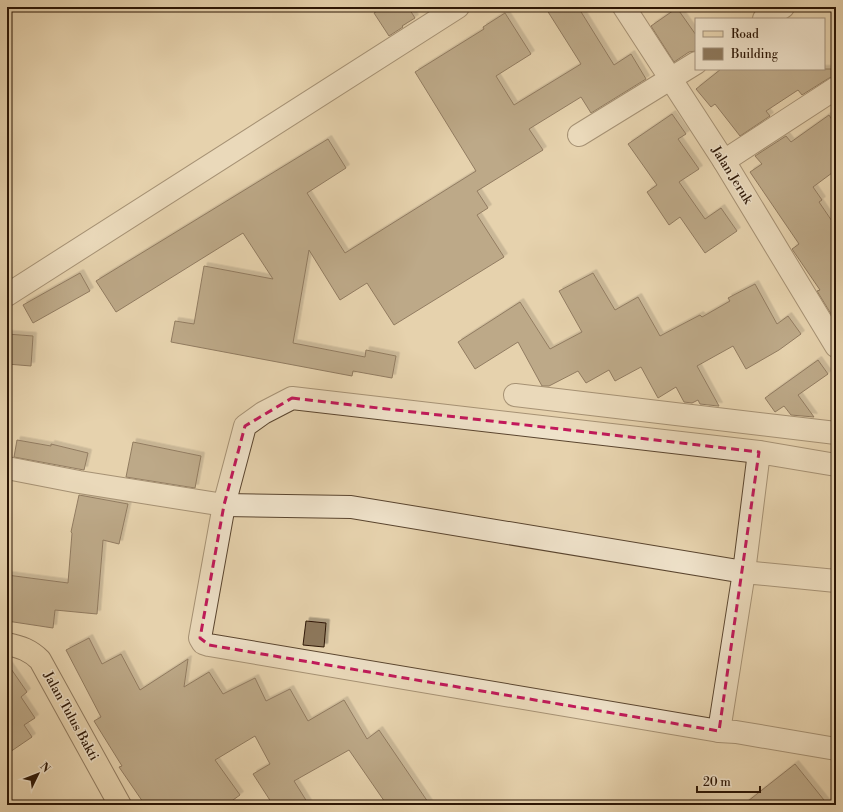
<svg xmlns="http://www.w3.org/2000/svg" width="843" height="812" font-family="'Libre Bodoni',serif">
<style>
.building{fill:#8d785c;stroke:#2c1605;filter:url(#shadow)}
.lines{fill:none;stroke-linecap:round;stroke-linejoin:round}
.minor-casing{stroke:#5a452f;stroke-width:24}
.major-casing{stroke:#2c1605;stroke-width:24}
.minor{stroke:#efe2ca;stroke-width:22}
.major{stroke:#e6d2ad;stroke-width:22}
.marked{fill:none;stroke:#c2185b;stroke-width:3;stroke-dasharray:8 5;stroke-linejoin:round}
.labels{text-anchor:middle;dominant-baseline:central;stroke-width:3;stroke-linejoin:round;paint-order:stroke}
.street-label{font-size:13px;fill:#2c1605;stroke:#efe2ca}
</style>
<defs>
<filter id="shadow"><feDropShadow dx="3.5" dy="-3.5" stdDeviation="0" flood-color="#0004"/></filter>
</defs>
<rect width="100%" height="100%" fill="#e6d2ad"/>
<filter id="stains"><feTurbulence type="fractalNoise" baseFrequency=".005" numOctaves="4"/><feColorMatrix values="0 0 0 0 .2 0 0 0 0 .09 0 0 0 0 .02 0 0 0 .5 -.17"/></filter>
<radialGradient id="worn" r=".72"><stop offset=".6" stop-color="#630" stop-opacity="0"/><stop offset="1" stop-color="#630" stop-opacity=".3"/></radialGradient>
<g class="building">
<path d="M384,7H408L415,18L402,26L403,27L389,36L374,13Z"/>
<path d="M545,7H578L614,65L631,54L646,79L591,113L581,97L529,129L543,150L477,191L488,208L477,215L504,257L394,325L367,283L340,300L309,250L293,343L365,357L366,350L396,356L392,378L353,371L352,376L171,342L175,321L194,324L204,266L273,279L243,233L116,312L96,281L328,139L346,168L307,193L345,253L476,171L415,72L484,29L483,27L505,13L531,54L496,76L514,105L581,64Z"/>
<path d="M677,8L696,35V51L689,52L674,62L651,26Z"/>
<path d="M721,69H836V76L829,78L802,95L798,90L766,111L770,116L740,136L715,104L711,107L696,89Z"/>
<path d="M672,114L686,134L678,139L699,169L679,182L705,219L721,208L737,231L705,253L680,217L669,225L647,192L657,185L628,144Z"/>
<path d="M829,115L836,126V170L813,187L822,200L819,202L836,227V322L817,291L820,290L792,249L799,244L750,172L762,164L755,156L786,136L791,142Z"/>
<path d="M80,273L90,291L33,323L23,305Z"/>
<path d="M593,273L615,310L638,297L660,336L700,315L702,317L730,301L728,298L755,284L777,324L788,316L801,334L779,350L746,369L733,346L697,366L719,406H718L700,404L698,400L692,403L684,402L676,387L658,398L641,367L615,381L609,370L586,383L578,371L549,386H542L518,342L475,369L458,342L520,302L550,349L582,332L559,291Z"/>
<path d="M7,334L33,336L31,366L7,364Z"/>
<path d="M818,360L828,374L798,395L814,417L791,415L784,406L775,412L765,398Z"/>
<path d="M17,440L51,446V444L88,453L84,470L14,457Z"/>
<path d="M133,442L201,456L195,488L126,477Z"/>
<path d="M79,495L128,504L119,544L103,540L97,614L55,610L53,628L7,621V575L68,583L72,533L71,532Z"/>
<path d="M306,621L326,623L324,647L303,645Z"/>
<path d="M89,638L102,664L121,654L140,690L188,659L184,687L209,672L223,694L255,678L266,701L290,689L308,721L344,700L367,739L379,730L430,805H387L349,750L294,781L309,805H273L253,774L270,764L255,736L215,760L240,795L226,805H145L119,767L122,766L94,721L101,717L66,650Z"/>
<path d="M7,663L27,692L21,697L35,718L24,725L32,737L7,754Z"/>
<path d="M795,764L828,805H743Z"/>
</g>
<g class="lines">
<g class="minor-casing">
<g id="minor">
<path d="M624,7L724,161L836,346"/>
<path d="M764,19L783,7"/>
<path d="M579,135L696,63"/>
<path d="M724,161L836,88"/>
<path d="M7,295L458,7"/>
<path d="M515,395L836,433"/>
<path d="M7,468L79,482L224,505L351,507L744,572L759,452L836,465"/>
<path d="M836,581L744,572L719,731L736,732L836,749"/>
<path d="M719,731L209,645L203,643L200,638L224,505L245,426L263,413L292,398L759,452"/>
</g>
</g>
<g class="major-casing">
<path id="major" d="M7,644C21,647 30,650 40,660L120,805"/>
</g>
<use href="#minor" class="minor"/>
<use href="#major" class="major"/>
</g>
<path d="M0 0H843V812H0ZM292,398L759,452L719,731L209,645L200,638L224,505L245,426Z" fill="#e6d2ad" fill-opacity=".55" fill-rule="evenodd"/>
<path class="marked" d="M292,398L759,452L719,731L209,645L200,638L224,505L245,426Z"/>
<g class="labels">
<g class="street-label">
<text transform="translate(732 175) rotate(58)">Jalan Jeruk</text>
<text transform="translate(71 716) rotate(61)">Jalan Tulus Bakti</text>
</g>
</g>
<rect width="843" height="812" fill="none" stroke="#e6d2ad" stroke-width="24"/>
<rect x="8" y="8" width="827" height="796" fill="none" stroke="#2c1605" stroke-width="2"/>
<rect x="12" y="12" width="819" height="788" fill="none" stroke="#2c1605"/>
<rect x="695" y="18" width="130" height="52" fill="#efe2ca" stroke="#a1907b"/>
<rect x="703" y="31" width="20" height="6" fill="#e6d2ad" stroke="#a1907b"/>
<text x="731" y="38" font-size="12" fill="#2c1605">Road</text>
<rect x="703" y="48" width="20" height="12" fill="#8d785c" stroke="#a1907b"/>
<text x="731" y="58" font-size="12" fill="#2c1605">Building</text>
<g transform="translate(38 774) rotate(47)" stroke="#efe2ca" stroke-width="3" paint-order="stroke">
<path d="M0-3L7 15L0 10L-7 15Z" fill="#2c1605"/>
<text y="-6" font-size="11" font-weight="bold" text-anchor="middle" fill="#2c1605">N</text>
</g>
<path d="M697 786v6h63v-6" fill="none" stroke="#2c1605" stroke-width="2"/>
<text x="703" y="786" font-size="12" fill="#2c1605" stroke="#efe2ca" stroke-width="3" paint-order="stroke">20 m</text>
<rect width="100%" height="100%" filter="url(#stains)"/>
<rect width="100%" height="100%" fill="url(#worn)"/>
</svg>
